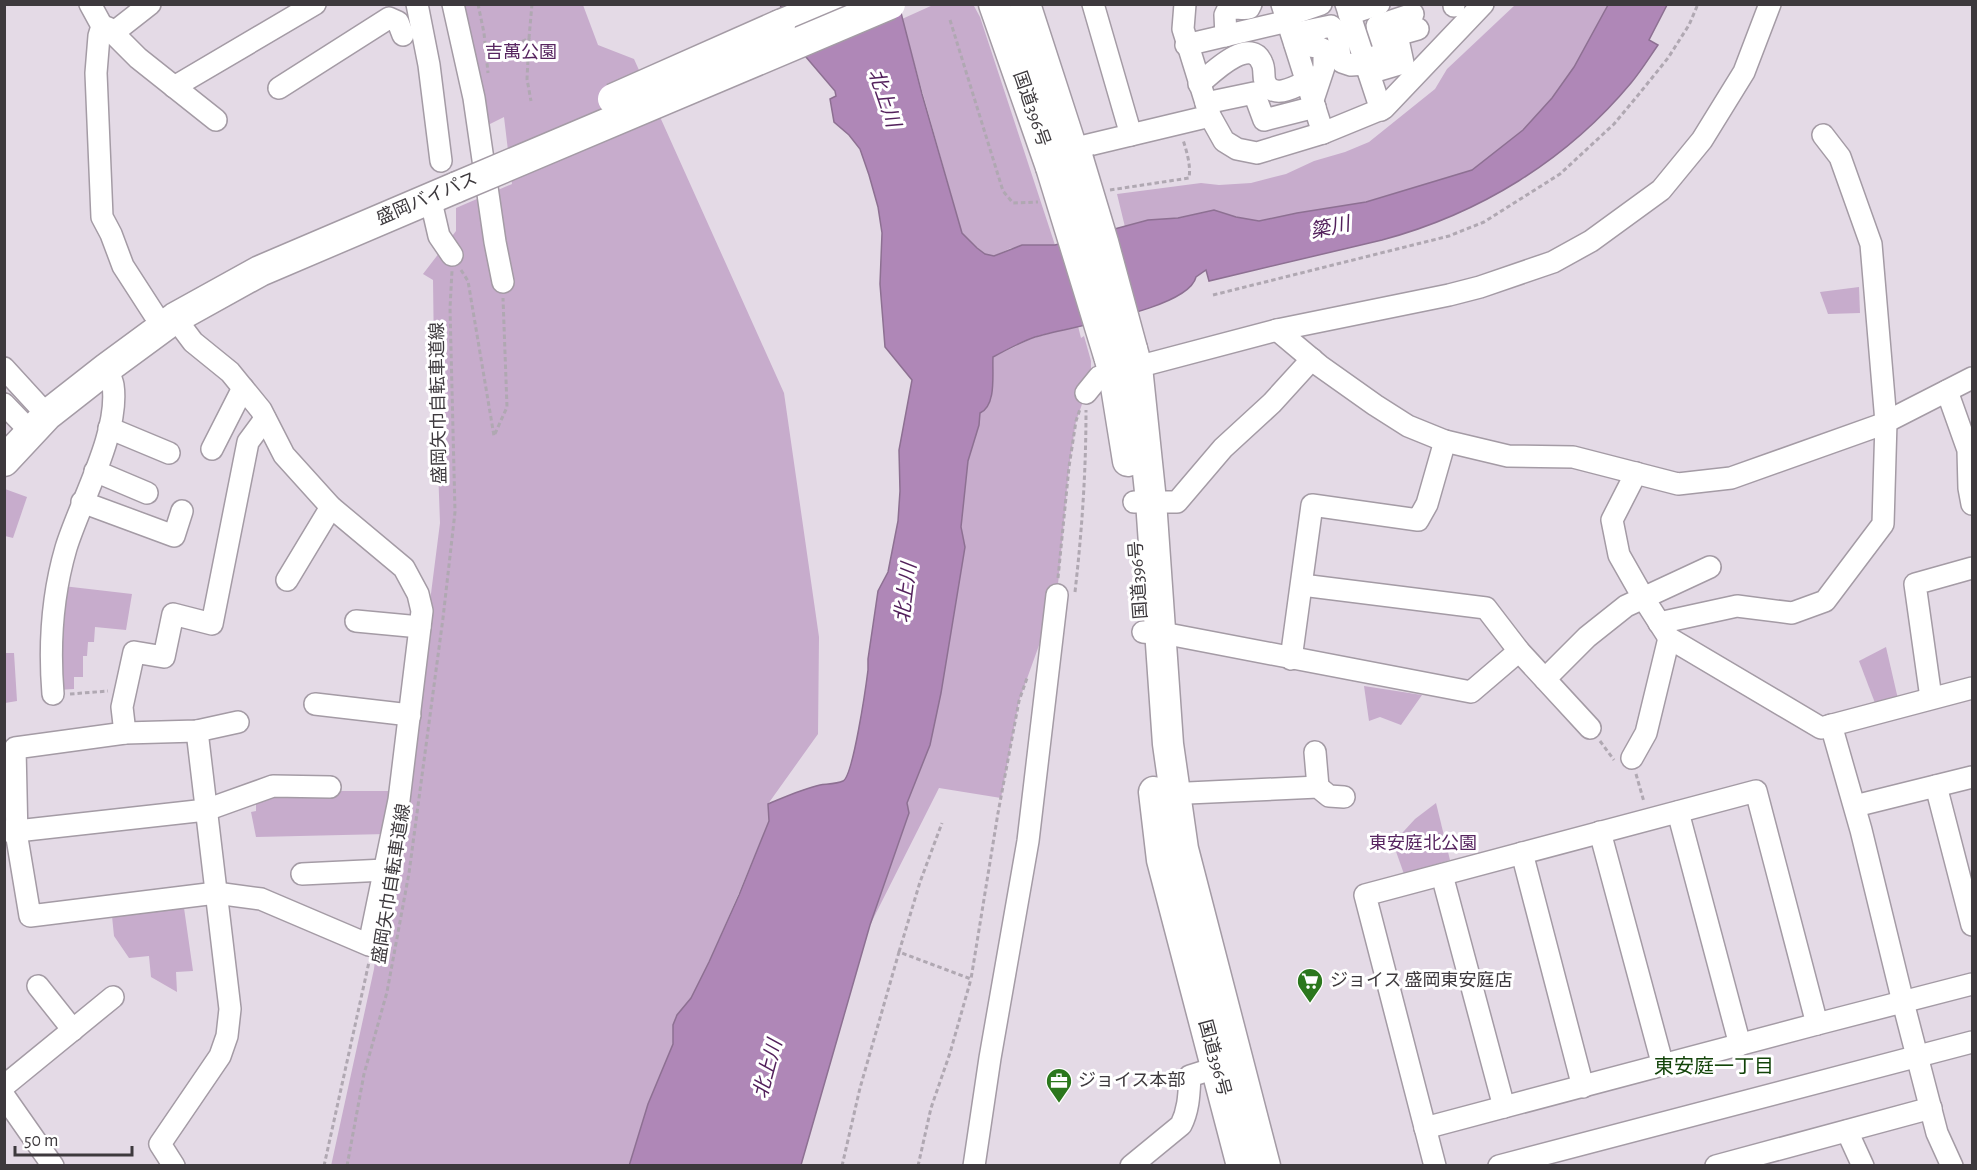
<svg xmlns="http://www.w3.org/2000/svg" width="1977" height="1170" font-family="'Alegreya Sans','Noto Sans JP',sans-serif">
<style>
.green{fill:#c7accc}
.water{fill:#af87b7;stroke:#8d7092;stroke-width:1.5}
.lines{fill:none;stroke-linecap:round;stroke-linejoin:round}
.minor-casing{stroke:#a49ba5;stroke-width:24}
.highway-casing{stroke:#a49ba5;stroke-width:33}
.path{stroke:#b0a8b2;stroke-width:3;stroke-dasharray:4.5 3;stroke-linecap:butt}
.minor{stroke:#fff;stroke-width:21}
.highway{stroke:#fff;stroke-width:30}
.highway-bridge-casing{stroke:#a49ba5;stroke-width:33;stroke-linecap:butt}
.highway-bridge{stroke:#fff;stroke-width:30}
.labels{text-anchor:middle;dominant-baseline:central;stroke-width:6;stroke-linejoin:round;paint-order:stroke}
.park-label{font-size:18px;fill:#572560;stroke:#fff}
.street-label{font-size:18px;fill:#3d393d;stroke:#fff}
.poi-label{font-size:18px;fill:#3d393d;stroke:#fff;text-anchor:start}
.water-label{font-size:20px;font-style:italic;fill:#53215c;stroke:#fff}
.neighbourhood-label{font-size:20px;fill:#124309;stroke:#fff}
</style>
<rect width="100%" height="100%" fill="#e4dae6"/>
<g class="green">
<path d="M971,4L974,6L980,17L1055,245L1011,248L994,256L985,254L977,248L962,233L902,19L933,5Z"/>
<path d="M461,5H583L598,45L634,59L784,393L819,637L818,734L768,804L769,821L738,895L709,962L691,998L677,1015L673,1025V1044L648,1104L629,1165L331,1166L374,969L378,934L404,805L440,523L434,355L433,280L423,274L456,231V208L512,184L504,117L486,126Z"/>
<path d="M1515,5H1608L1574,67L1552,98L1523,130L1472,170L1366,202L1297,213L1259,221L1236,217L1214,210L1178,218L1148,220L1125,227L1117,194L1201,183L1219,185L1251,183L1286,174L1314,161L1345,152L1369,142L1435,89L1447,69Z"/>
<path d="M1859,287L1860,313L1828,314L1820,292Z"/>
<path d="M1078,326L1081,338L1084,336L1091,361V375L1086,393L1076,421L1069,467L1057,595L1019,701L1001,798L939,788L870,925L909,813L907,803L930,745L941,693L965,547L961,527L968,461L979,425L980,412L991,399L993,357L1033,338Z"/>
<path d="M5,489L27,497L13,538L5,536Z"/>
<path d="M63,586L132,594L126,630L95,627L94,642H88L87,656H83V677H74V689L58,690Z"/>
<path d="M1886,647L1898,699L1875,703L1859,661Z"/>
<path d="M4,653H14L17,701L5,703Z"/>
<path d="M1364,686L1422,695L1401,725L1380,717L1369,721Z"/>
<path d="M277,791H393L386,834L256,837L251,812L256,811V803Z"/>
<path d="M1436,803L1450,860L1404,874L1393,843L1415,819Z"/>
<path d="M184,908L193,971L176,972L177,992L151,977L149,956L129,958L114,936L112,916Z"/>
</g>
<path class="water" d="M780,5H899L922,94L962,233L977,248L985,254L994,256L1022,245H1055L1148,220L1178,218L1214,210L1236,217L1259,221L1297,213L1366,202L1472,170L1523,130L1552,98L1574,67L1608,5H1667L1649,40L1658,45C1649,58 1641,71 1631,83C1566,161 1479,214 1382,240L1209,281L1206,270L1196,277C1188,310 1066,327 1035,337C1021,342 1006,350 993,357C992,373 997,405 980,413L979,425L968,461L961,527L965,547L941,693L930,745L907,803L909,813L870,925L801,1165L629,1166L648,1104L673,1044V1025L677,1015L691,998L709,962L739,895L769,821L768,804C785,797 802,789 820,785C827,784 837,784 843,781C853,777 866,686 868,670V659L878,591L888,572L898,521L900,491L899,450L912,380L885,347L880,284L882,233L878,207L869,175L860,149L849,135L834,122L830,99L836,96L835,91L806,57Z"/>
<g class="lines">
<g class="minor-casing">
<g id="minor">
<path d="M90,4L102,26L99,36L96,73L102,217L111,234L123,266L154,314"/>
<path d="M417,4L429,65L441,161"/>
<path d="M453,4L474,98L495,242L503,282"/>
<path d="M1093,4L1131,135"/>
<path d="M1282,4L1323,133"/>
<path d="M1346,4L1381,110"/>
<path d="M1454,4V6"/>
<path d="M1349,14L1379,4"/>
<path d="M1286,16L1321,4"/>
<path d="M102,26L108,28L138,58L216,120"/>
<path d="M113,33L150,4"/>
<path d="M1292,34L1331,26C1345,36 1335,49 1342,62L1351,65L1366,64"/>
<path d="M1226,36L1225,15L1228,9C1235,6 1242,10 1249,8L1251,4"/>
<path d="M1295,44L1318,47L1324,50V67L1313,100"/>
<path d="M1186,45L1288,21"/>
<path d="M1365,60L1386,53L1377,26L1413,14"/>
<path d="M1369,73L1403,63L1397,35L1418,29"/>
<path d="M1199,84C1210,75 1250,34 1262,63C1265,69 1263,76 1265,82C1273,100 1295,87 1307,81"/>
<path d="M174,87L315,4"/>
<path d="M279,88L389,18L398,22L403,35"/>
<path d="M1206,103L1254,93L1264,120L1315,107"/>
<path d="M1210,116L1224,141L1237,149L1257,153L1323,133L1384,108L1483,4"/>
<path d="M1072,149L1210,116L1183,29L1185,4"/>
<path d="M433,210L439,236L452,255"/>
<path d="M175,318L193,342L230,372L243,388L261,410L284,455L331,507L404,568L418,594L422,611L399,800L369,945L261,899L216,893L30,916L17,838L15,748L125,733L197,731L238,722"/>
<path d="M1277,330L1320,366L1375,405L1408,426L1445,441L1508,456L1573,457L1678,484L1731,478L1880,425L1972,378"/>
<path d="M4,368L47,415"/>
<path d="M1947,391L1968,450L1969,488L1972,504"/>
<path d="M1086,393L1099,377L1277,330L1449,295L1480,287L1553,262L1591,241L1661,190L1702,140L1744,72L1770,4"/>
<path d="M4,404L31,432"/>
<path d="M109,428L169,453"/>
<path d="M212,449L243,388"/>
<path d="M95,471L147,493"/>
<path d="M1636,473L1612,520L1619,555L1644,599L1669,638L1821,728L1972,688"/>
<path d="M82,502L174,536L182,511"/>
<path d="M1134,502H1177L1223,448L1272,403L1312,359"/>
<path d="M287,580L331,507"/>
<path d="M1302,585L1486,608L1519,651L1590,728"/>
<path d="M356,621L420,627"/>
<path d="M1659,623L1737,606L1792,613L1825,601L1883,524L1886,422L1871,244L1840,157L1823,135"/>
<path d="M1143,632L1173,635L1471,692L1519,651"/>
<path d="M1291,659L1312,505L1418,520L1427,504L1445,441"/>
<path d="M1545,679L1587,637L1626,606L1710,567"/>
<path d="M53,694C49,645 52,596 66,548C80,502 120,433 113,385C112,380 109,373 107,368"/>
<path d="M1931,698L1915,584L1972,568"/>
<path d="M315,704L410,715"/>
<path d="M1831,725L1861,830L1903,1002L1937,1133L1952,1166"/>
<path d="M125,733L122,707L134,652L164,657L173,614L212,624L248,442L265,419"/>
<path d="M1315,752L1318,787"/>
<path d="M1632,758L1646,733L1669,638"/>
<path d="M1936,786L1972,925"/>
<path d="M1164,791L1188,793L1318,787L1329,796L1344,797"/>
<path d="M1855,806L1972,777"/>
<path d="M1678,812L1740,1045"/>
<path d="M5,831H17L206,810L273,786L330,787"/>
<path d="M1600,832L1663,1066"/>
<path d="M1522,853L1583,1087"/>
<path d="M302,874L385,870"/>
<path d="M1442,875L1504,1107"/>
<path d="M38,986L73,1030"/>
<path d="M4,1086L113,997"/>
<path d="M4,1096L53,1166"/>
<path d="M1425,1128L1817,1024L1972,984"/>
<path d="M1847,1131L1863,1166"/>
<path d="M174,1166L160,1144L220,1056L227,1036L230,1009L197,731"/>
<path d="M974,1166L990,1058L1028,841L1057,595"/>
<path d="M1131,1166L1181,1125C1189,1109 1189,1093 1190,1076L1228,1064"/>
<path d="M1435,1166L1365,895L1756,791L1817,1024"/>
<path d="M1499,1166L1972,1042"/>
<path d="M1716,1166L1931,1108"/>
</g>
</g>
<g class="highway-casing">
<g id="highway">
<path d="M994,4L1051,167"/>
<path d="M1025,4L1072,149L1078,159"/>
<path d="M780,25L831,4"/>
<path d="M1132,349L1137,367L1151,501L1168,744L1183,849L1265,1166"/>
<path d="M1109,356L1114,374L1128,461"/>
<path d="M4,461L47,415L107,368L175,318L260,271L457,187"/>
<path d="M1154,792L1162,860L1242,1166"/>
</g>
</g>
<g class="path">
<path d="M478,4L484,33L488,73"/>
<path d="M950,20L1003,191L1013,203L1038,202"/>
<path d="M529,38L527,79L531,101"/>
<path d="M486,46L512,47L529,38L532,4"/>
<path d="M1110,190L1189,178C1191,166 1187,152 1183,140"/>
<path d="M461,270L468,281L494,436L507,407L503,298"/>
<path d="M1213,295L1449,236L1484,222L1560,174L1614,124L1639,94L1668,58L1689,25L1698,4"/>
<path d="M1058,578L1069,467L1076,421L1080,409"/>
<path d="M1075,592C1082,530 1086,472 1086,410"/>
<path d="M70,694L108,691"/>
<path d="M1600,741L1614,760"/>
<path d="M1636,774L1644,802"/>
<path d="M899,952L920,882L942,823"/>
<path d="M324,1166L369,962"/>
<path d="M347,1166L364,1074L387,992L409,873L443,618L455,512L450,308L452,271"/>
<path d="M842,1166L860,1088L899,952L971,979L998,813L1019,701L1027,678"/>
<path d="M918,1166L931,1108L950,1053L971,979"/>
</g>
<use href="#minor" class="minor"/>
<use href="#highway" class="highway"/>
<g class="highway-bridge-casing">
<g id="highway-bridge">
<path d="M613,99L780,25"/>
<path d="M1078,159L1103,242L1132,349"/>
<path d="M1051,167L1109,356"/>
<path d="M457,187L890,4"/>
</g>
</g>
<use href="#highway-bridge" class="highway-bridge"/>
</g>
<defs>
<g id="supermarket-pin" transform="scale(1.35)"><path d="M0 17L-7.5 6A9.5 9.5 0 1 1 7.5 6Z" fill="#2b771d" stroke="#fff"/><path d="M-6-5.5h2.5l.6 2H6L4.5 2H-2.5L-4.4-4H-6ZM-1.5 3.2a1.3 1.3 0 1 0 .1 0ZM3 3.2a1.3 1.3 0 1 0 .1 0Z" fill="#fff"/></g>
<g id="office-pin" transform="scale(1.35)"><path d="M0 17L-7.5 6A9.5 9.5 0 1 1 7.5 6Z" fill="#2b771d" stroke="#fff"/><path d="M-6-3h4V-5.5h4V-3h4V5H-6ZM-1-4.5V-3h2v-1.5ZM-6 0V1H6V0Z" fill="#fff"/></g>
</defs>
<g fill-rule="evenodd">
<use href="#supermarket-pin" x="1310" y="981"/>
<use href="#office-pin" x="1059" y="1081"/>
</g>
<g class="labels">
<g class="park-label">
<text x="521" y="53">吉萬公園</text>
<text x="1423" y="844">東安庭北公園</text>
</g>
<g class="street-label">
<text transform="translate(1031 109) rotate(71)">国道396号</text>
<text transform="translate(427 199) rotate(-23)">盛岡バイパス</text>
<text transform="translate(439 403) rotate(-91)">盛岡矢巾自転車道線</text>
<text transform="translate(1139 580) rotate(-94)">国道396号</text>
<text transform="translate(392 884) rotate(-81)">盛岡矢巾自転車道線</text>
<text transform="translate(1214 1058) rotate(75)">国道396号</text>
</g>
<g class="poi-label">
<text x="1330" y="981">ジョイス 盛岡東安庭店</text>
<text x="1078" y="1081">ジョイス本部</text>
</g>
<g class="water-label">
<text transform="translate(884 98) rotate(71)">北上川</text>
<text transform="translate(1330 228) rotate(-12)">簗川</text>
<text transform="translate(906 593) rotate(-83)">北上川</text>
<text transform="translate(768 1069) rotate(-75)">北上川</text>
</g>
<g class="neighbourhood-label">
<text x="1714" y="1067">東安庭一丁目</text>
</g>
</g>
<rect width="1977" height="1170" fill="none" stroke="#3d393d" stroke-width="12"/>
<path d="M15 1146v9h117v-9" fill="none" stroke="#3d393d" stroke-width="3"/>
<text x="24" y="1146" font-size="18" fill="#3d393d" stroke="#ffffff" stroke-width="4.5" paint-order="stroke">50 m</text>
</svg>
